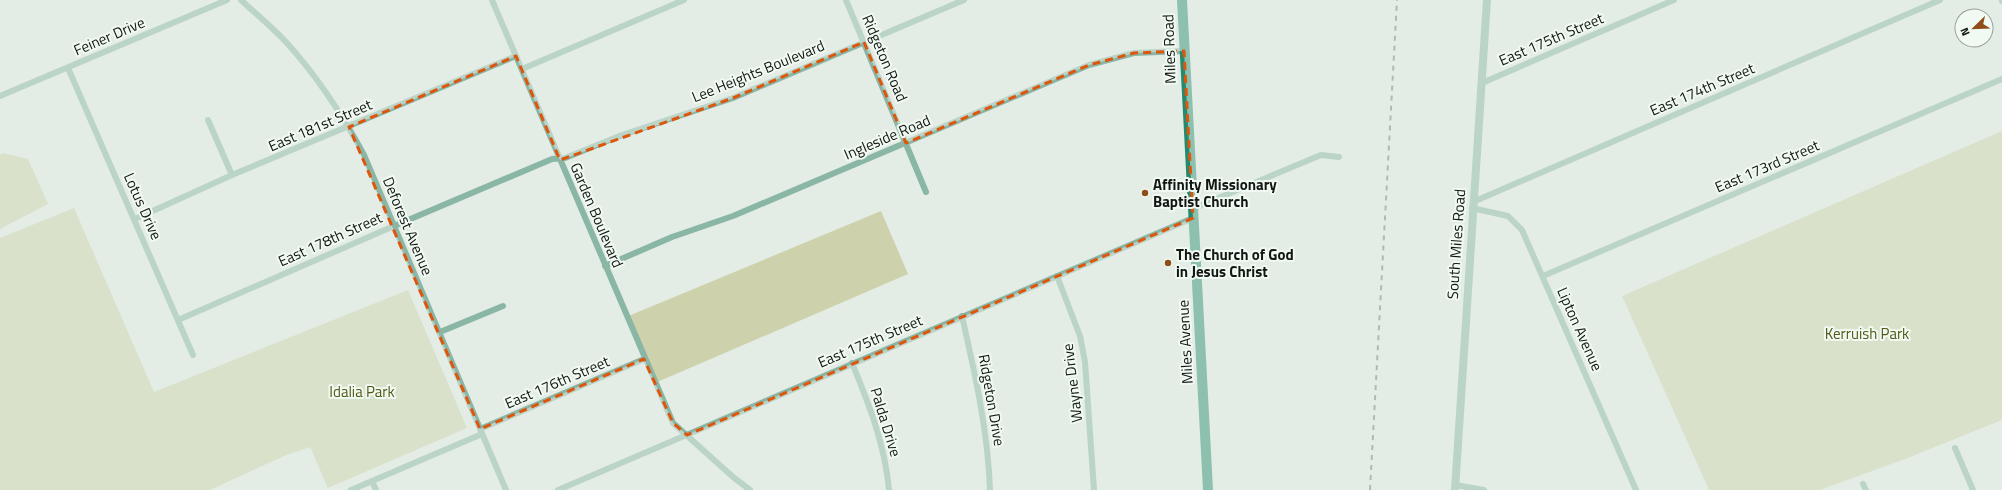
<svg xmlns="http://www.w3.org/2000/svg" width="2002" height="490" font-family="'Titillium Web',sans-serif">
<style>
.green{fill:#ced2ac}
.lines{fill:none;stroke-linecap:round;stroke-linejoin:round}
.minor{stroke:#8ab6a5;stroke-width:6}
.tertiary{stroke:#8ab6a5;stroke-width:8}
.primary{stroke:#25896d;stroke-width:10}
.rail{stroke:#747a75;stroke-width:2;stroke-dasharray:5 5;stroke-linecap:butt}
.marked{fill:none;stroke:#dd560c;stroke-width:3;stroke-dasharray:8 5;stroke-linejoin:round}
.poi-dot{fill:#8f4d19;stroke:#f0faf2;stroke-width:1.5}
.labels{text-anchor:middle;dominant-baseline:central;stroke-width:4;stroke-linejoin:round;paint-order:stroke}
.street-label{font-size:15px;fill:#131613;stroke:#f0faf2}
.poi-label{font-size:15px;font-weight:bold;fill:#131613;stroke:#f0faf2;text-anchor:start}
.park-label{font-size:15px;fill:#555815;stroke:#f0faf2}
</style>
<rect width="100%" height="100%" fill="#e3ece5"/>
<g class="green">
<path d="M2002,131V420L1905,459L1820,490H1709L1622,296Z"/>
<path d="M2,153L28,159L48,204L0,229V155Z"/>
<path d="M74,208L154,392L408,290L467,428L328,488L310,447L284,456L210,490H0V238Z"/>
<path d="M881,211L908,274L655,383L626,317Z"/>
</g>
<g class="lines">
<g class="minor">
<path d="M241,0C256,14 272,27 286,42C317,76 342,114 364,155L506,490"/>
<path d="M492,0L673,423L733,477L750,490"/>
<path d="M846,0L926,192"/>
<path d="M2002,0V1"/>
<path d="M68,68L193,355"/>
<path d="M522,69L684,0"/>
<path d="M1482,83L1674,0"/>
<path d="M0,96L227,0"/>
<path d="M208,120L232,175"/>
<path d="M1473,202L1940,0"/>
<path d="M1472,208L1508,216L1522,230L1636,490"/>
<path d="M1192,209L1321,155L1339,157"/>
<path d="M135,219L232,175L516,56"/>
<path d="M605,266L672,237L733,216L1089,65L1134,53L1184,51"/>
<path d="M1057,276L1080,336L1085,362L1094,490"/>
<path d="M1543,276L2002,79"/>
<path d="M962,316C975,374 988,431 990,490"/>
<path d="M178,320L394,226L552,159L565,158L622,135L733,98L964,0"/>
<path d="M440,332L503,306"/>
<path d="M852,363C869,404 885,445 889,490"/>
<path d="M480,429L644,359"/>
<path d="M1955,448L1973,490"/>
<path d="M372,481L376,490"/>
<path d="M1863,484L1866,490"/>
<path d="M1455,485L1484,490"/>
<path d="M351,490L482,434"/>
<path d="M558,490L1193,218"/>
</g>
<path class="tertiary" d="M1455,490L1487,0"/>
<path class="primary" d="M1182,0L1208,490"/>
<path class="rail" d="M1370,490L1397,0"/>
</g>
<path d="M0 0H2002V490H0ZM864,42L906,143L1089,65L1134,53L1184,51L1193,218L687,435L673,423L644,359L480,429L349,127L516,56L560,160L733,98Z" fill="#e3ece5" fill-opacity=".55" fill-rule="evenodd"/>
<path class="marked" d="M864,42L906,143L1089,65L1134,53L1184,51L1193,218L687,435L673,423L644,359L480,429L349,127L516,56L560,160L733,98Z"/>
<g class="poi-dot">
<circle cx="1145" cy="193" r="4"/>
<circle cx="1168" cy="263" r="4"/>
</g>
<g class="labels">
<g class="street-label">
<text transform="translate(109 36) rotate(-23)">Feiner Drive</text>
<text transform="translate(1551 39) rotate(-23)">East 175th Street</text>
<text transform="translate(1169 49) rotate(-92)">Miles Road</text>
<text transform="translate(885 58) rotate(67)">Ridgeton Road</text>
<text transform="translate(758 71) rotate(-22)">Lee Heights Boulevard</text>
<text transform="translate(1702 89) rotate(-23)">East 174th Street</text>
<text transform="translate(320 125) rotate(-23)">East 181st Street</text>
<text transform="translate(887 137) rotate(-23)">Ingleside Road</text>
<text transform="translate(1767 166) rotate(-23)">East 173rd Street</text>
<text transform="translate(143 206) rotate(66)">Lotus Drive</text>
<text transform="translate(597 215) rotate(67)">Garden Boulevard</text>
<text transform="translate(408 226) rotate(67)">Deforest Avenue</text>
<text transform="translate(330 239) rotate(-24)">East 178th Street</text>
<text transform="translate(1456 244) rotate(-86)">South Miles Road</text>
<text transform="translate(1580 329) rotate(66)">Lipton Avenue</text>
<text transform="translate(870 341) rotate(-23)">East 175th Street</text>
<text transform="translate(1185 342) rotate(-93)">Miles Avenue</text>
<text transform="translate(557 382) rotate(-23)">East 176th Street</text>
<text transform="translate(1072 383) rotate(-97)">Wayne Drive</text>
<text transform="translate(992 400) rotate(80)">Ridgeton Drive</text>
<text transform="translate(886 422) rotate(73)">Palda Drive</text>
</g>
<g class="poi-label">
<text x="1153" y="184">Affinity Missionary<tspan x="1153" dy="17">Baptist Church</tspan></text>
<text x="1176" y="254">The Church of God<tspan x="1176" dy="17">in Jesus Christ</tspan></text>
</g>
<g class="park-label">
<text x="1867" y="333">Kerruish Park</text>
<text x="362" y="391">Idalia Park</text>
</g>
</g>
<g transform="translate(1974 28) rotate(247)"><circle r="19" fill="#f0faf2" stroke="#989f99"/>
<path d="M0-3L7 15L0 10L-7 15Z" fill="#8f4d19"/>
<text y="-6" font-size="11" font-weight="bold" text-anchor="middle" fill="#131613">N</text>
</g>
</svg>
